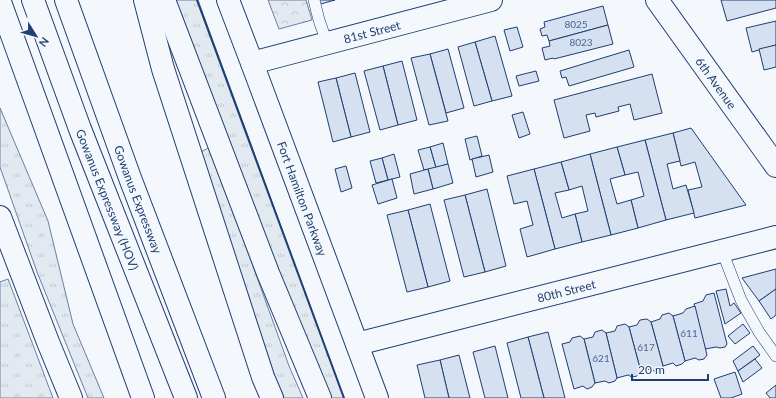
<svg xmlns="http://www.w3.org/2000/svg" width="776" height="398" font-family="Lato,sans-serif">
<style>
.grass{fill:url(#grass-tufts);stroke:#687fa3}
.park{fill:url(#park-crowns);stroke:#687fa3}
.building{fill:#d5e0f0;stroke:#1d3f73}
.lines{fill:none;stroke-linecap:round;stroke-linejoin:round}
.lane-casing{stroke:#1d3f73;stroke-width:12}
.street-casing{stroke:#1d3f73;stroke-width:24}
.secondary-casing{stroke:#1d3f73;stroke-width:24}
.highway-casing{stroke:#1d3f73;stroke-width:24}
.lane{stroke:#f4f7fb;stroke-width:11}
.street{stroke:#f4f7fb;stroke-width:22}
.secondary{stroke:#f4f7fb;stroke-width:22}
.highway{stroke:#f4f7fb;stroke-width:22}
.wall{stroke:#1d3f73;stroke-width:2}
.labels{text-anchor:middle;dominant-baseline:central;stroke-width:3;stroke-linejoin:round;paint-order:stroke}
.number-label{font-size:10px;fill:#4b6792}
.street-label{font-size:12px;fill:#1d3f73;stroke:#f4f7fb}
</style>
<defs>
<pattern id="grass-tufts" width="24" height="20" patternUnits="userSpaceOnUse"><rect width="24" height="20" fill="#e3e9f0"/><path d="M3 7l-1-3M5 7V3M7 7l1-3M15 17l-1-3M17 17v-4M19 17l1-3" fill="none" stroke="#c2c9d1"/></pattern>
<pattern id="park-crowns" width="20" height="18" patternUnits="userSpaceOnUse"><rect width="20" height="18" fill="#e3e9f0"/><path d="M2 6a3 3 0 1 1 6 0M12 15a3 3 0 1 1 6 0" fill="none" stroke="#c2c9d1"/></pattern>
</defs>
<rect width="100%" height="100%" fill="#f4f7fb"/>
<g class="grass">
<path d="M176,0H198L344,398H330L325,385L256,213Z"/>
<path d="M0,108L48,221L73,324L104,398H88L37,272L0,167Z"/>
<path d="M210,147L289,366L303,398H282L201,152Z"/>
<path d="M8,279L53,398H0V282Z"/>
</g>
<path class="park" d="M268,0H306L312,20L279,29Z"/>
<g class="building">
<path d="M316,0H335L317,5Z"/>
<path d="M721,0H776V8L727,21Z"/>
<path d="M603,6L608,25L549,41L547,35L542,36L540,29L545,27L544,22Z"/>
<path d="M776,21V45L752,52L746,28Z"/>
<path d="M608,25L613,44L554,59L553,58L545,60L542,48L550,46L549,41Z"/>
<path d="M517,27L523,47L510,51L504,30Z"/>
<path d="M495,36L512,96L492,101L475,42Z"/>
<path d="M475,42L492,101L474,106L458,47Z"/>
<path d="M776,45V67L764,70L759,49Z"/>
<path d="M448,49L464,108L446,113L430,54Z"/>
<path d="M629,50L634,67L569,86L566,77L562,78L560,71Z"/>
<path d="M430,54L448,121L429,125L411,58Z"/>
<path d="M402,61L417,120L398,125L383,66Z"/>
<path d="M383,66L398,125L380,130L364,71Z"/>
<path d="M536,71L539,81L519,86L516,76Z"/>
<path d="M355,73L370,132L351,137L336,78Z"/>
<path d="M652,74L662,113L634,120L630,104L618,107L619,111L596,117L595,113L586,115L590,131L564,138L554,100Z"/>
<path d="M336,78L351,137L333,142L318,82Z"/>
<path d="M523,112L530,134L519,138L512,115Z"/>
<path d="M691,128L746,205L695,218L688,190L702,187L695,162L681,166L673,133Z"/>
<path d="M673,133L680,161L667,164L673,189L686,185L694,213L666,220L645,140Z"/>
<path d="M477,136L482,156L470,160L465,139Z"/>
<path d="M645,140L666,220L638,228L631,200L644,196L638,172L625,175L617,147Z"/>
<path d="M443,143L448,164L436,168L430,147Z"/>
<path d="M430,147L436,168L424,170L418,150Z"/>
<path d="M617,147L625,175L610,179L617,204L631,200L638,228L611,235L590,154Z"/>
<path d="M394,154L400,177L388,180L382,158Z"/>
<path d="M590,154L611,235L582,242L575,214L588,211L582,186L569,190L561,162Z"/>
<path d="M489,155L493,172L476,177L472,159Z"/>
<path d="M382,158L388,180L376,183L370,161Z"/>
<path d="M561,162L569,190L555,193L562,218L575,214L582,242L555,249L534,169Z"/>
<path d="M448,164L453,183L433,189L428,169Z"/>
<path d="M346,166L352,188L341,192L335,169Z"/>
<path d="M428,169L433,189L414,194L410,174Z"/>
<path d="M534,169L555,249L527,257L520,229L533,225L527,201L514,204L507,176Z"/>
<path d="M392,179L397,198L378,204L372,185Z"/>
<path d="M487,189L506,266L485,272L465,195Z"/>
<path d="M465,195L485,272L464,277L444,200Z"/>
<path d="M430,204L450,281L428,287L408,210Z"/>
<path d="M408,210L428,287L407,292L387,215Z"/>
<path d="M776,269V289L759,301L742,278Z"/>
<path d="M726,289L730,306L734,303L741,313L725,324L716,291Z"/>
<path d="M776,289V315L771,319L759,301Z"/>
<path d="M714,293L727,344L725,347L720,348L716,347L705,349L694,304L703,301L706,295Z"/>
<path d="M695,306L707,355L704,359L699,360L695,358L685,361L673,316L683,313L686,309Z"/>
<path d="M669,313L673,316L685,361L682,364L676,366L673,363L663,366L651,322L660,319L662,315Z"/>
<path d="M647,319L651,322L663,366L660,370L654,371L650,369L641,372L629,327L637,325L640,320Z"/>
<path d="M625,324L629,327L641,372L637,376L632,377L628,375L617,378L606,333L615,331L617,326Z"/>
<path d="M743,324L750,333L735,344L728,336Z"/>
<path d="M602,330L606,333L617,378L615,381L609,383L605,381L595,383L584,339L593,337L595,332Z"/>
<path d="M548,332L565,398H544L528,337Z"/>
<path d="M580,336L584,339L595,383L592,387L587,389L583,386L574,389L562,344L570,342L572,338Z"/>
<path d="M528,337L544,398H521L507,343Z"/>
<path d="M495,346L508,398H485L473,352Z"/>
<path d="M753,346L760,355L738,371L733,361Z"/>
<path d="M459,355L470,398H449L440,360Z"/>
<path d="M755,359L762,368L743,382L738,371Z"/>
<path d="M440,360L449,398H425L417,365Z"/>
<path d="M735,372L742,394L731,398H721L714,379Z"/>
<path d="M776,385V398H770L766,393Z"/>
</g>
<g class="lines">
<g class="lane-casing">
<g id="lane">
<path d="M314,0L319,20L327,43"/>
<path d="M722,251L741,300L759,332L776,356"/>
</g>
</g>
<g class="street-casing">
<g id="street">
<path id="s1" d="M252,63L491,0"/>
<path id="s2" d="M357,344L776,237"/>
</g>
</g>
<g class="secondary-casing">
<g id="secondary">
<path id="s3" d="M228,0L252,63L377,398"/>
<path id="s4" d="M657,0L776,166"/>
</g>
</g>
<g class="highway-casing">
<g id="highway">
<path id="s5" d="M33,0L80,129L186,398"/>
<path id="s6" d="M66,0L130,178L214,398"/>
<path d="M145,0L163,69L263,377L272,398"/>
<path d="M164,0L268,273L320,398"/>
<path d="M0,2L143,398"/>
<path d="M0,217L48,342L71,398"/>
</g>
</g>
<use href="#lane" class="lane"/>
<use href="#street" class="street"/>
<use href="#secondary" class="secondary"/>
<use href="#highway" class="highway"/>
<path class="wall" d="M197,0L344,398"/>
</g>
<g class="labels">
<g class="number-label">
<text x="576" y="24">8025</text>
<text x="581" y="42">8023</text>
<text x="689" y="333">611</text>
<text x="646" y="347">617</text>
<text x="601" y="358">621</text>
</g>
<g class="street-label">
<text stroke="none"><textPath href="#s1" startOffset="124">81st Street</textPath></text>
<text stroke="none"><textPath href="#s4" startOffset="102">6th Avenue</textPath></text>
<text stroke="none"><textPath href="#s6" startOffset="212">Gowanus Expressway</textPath></text>
<text stroke="none"><textPath href="#s3" startOffset="212">Fort Hamilton Parkway</textPath></text>
<text stroke="none"><textPath href="#s5" startOffset="213">Gowanus Expressway (HOV)</textPath></text>
<text stroke="none"><textPath href="#s2" startOffset="216">80th Street</textPath></text>
</g>
</g>
<g transform="translate(36 36) rotate(127)" stroke="#f4f7fb" stroke-width="3" paint-order="stroke">
<path d="M0-3L7 15L0 10L-7 15Z" fill="#1d3f73"/>
<text y="-6" font-size="11" font-weight="bold" text-anchor="middle" fill="#1d3f73">N</text>
</g>
<path d="M632 374v6h76v-6" fill="none" stroke="#1d3f73" stroke-width="2"/>
<text x="638" y="374" font-size="12" fill="#1d3f73" stroke="#f4f7fb" stroke-width="3" paint-order="stroke">20 m</text>
</svg>
